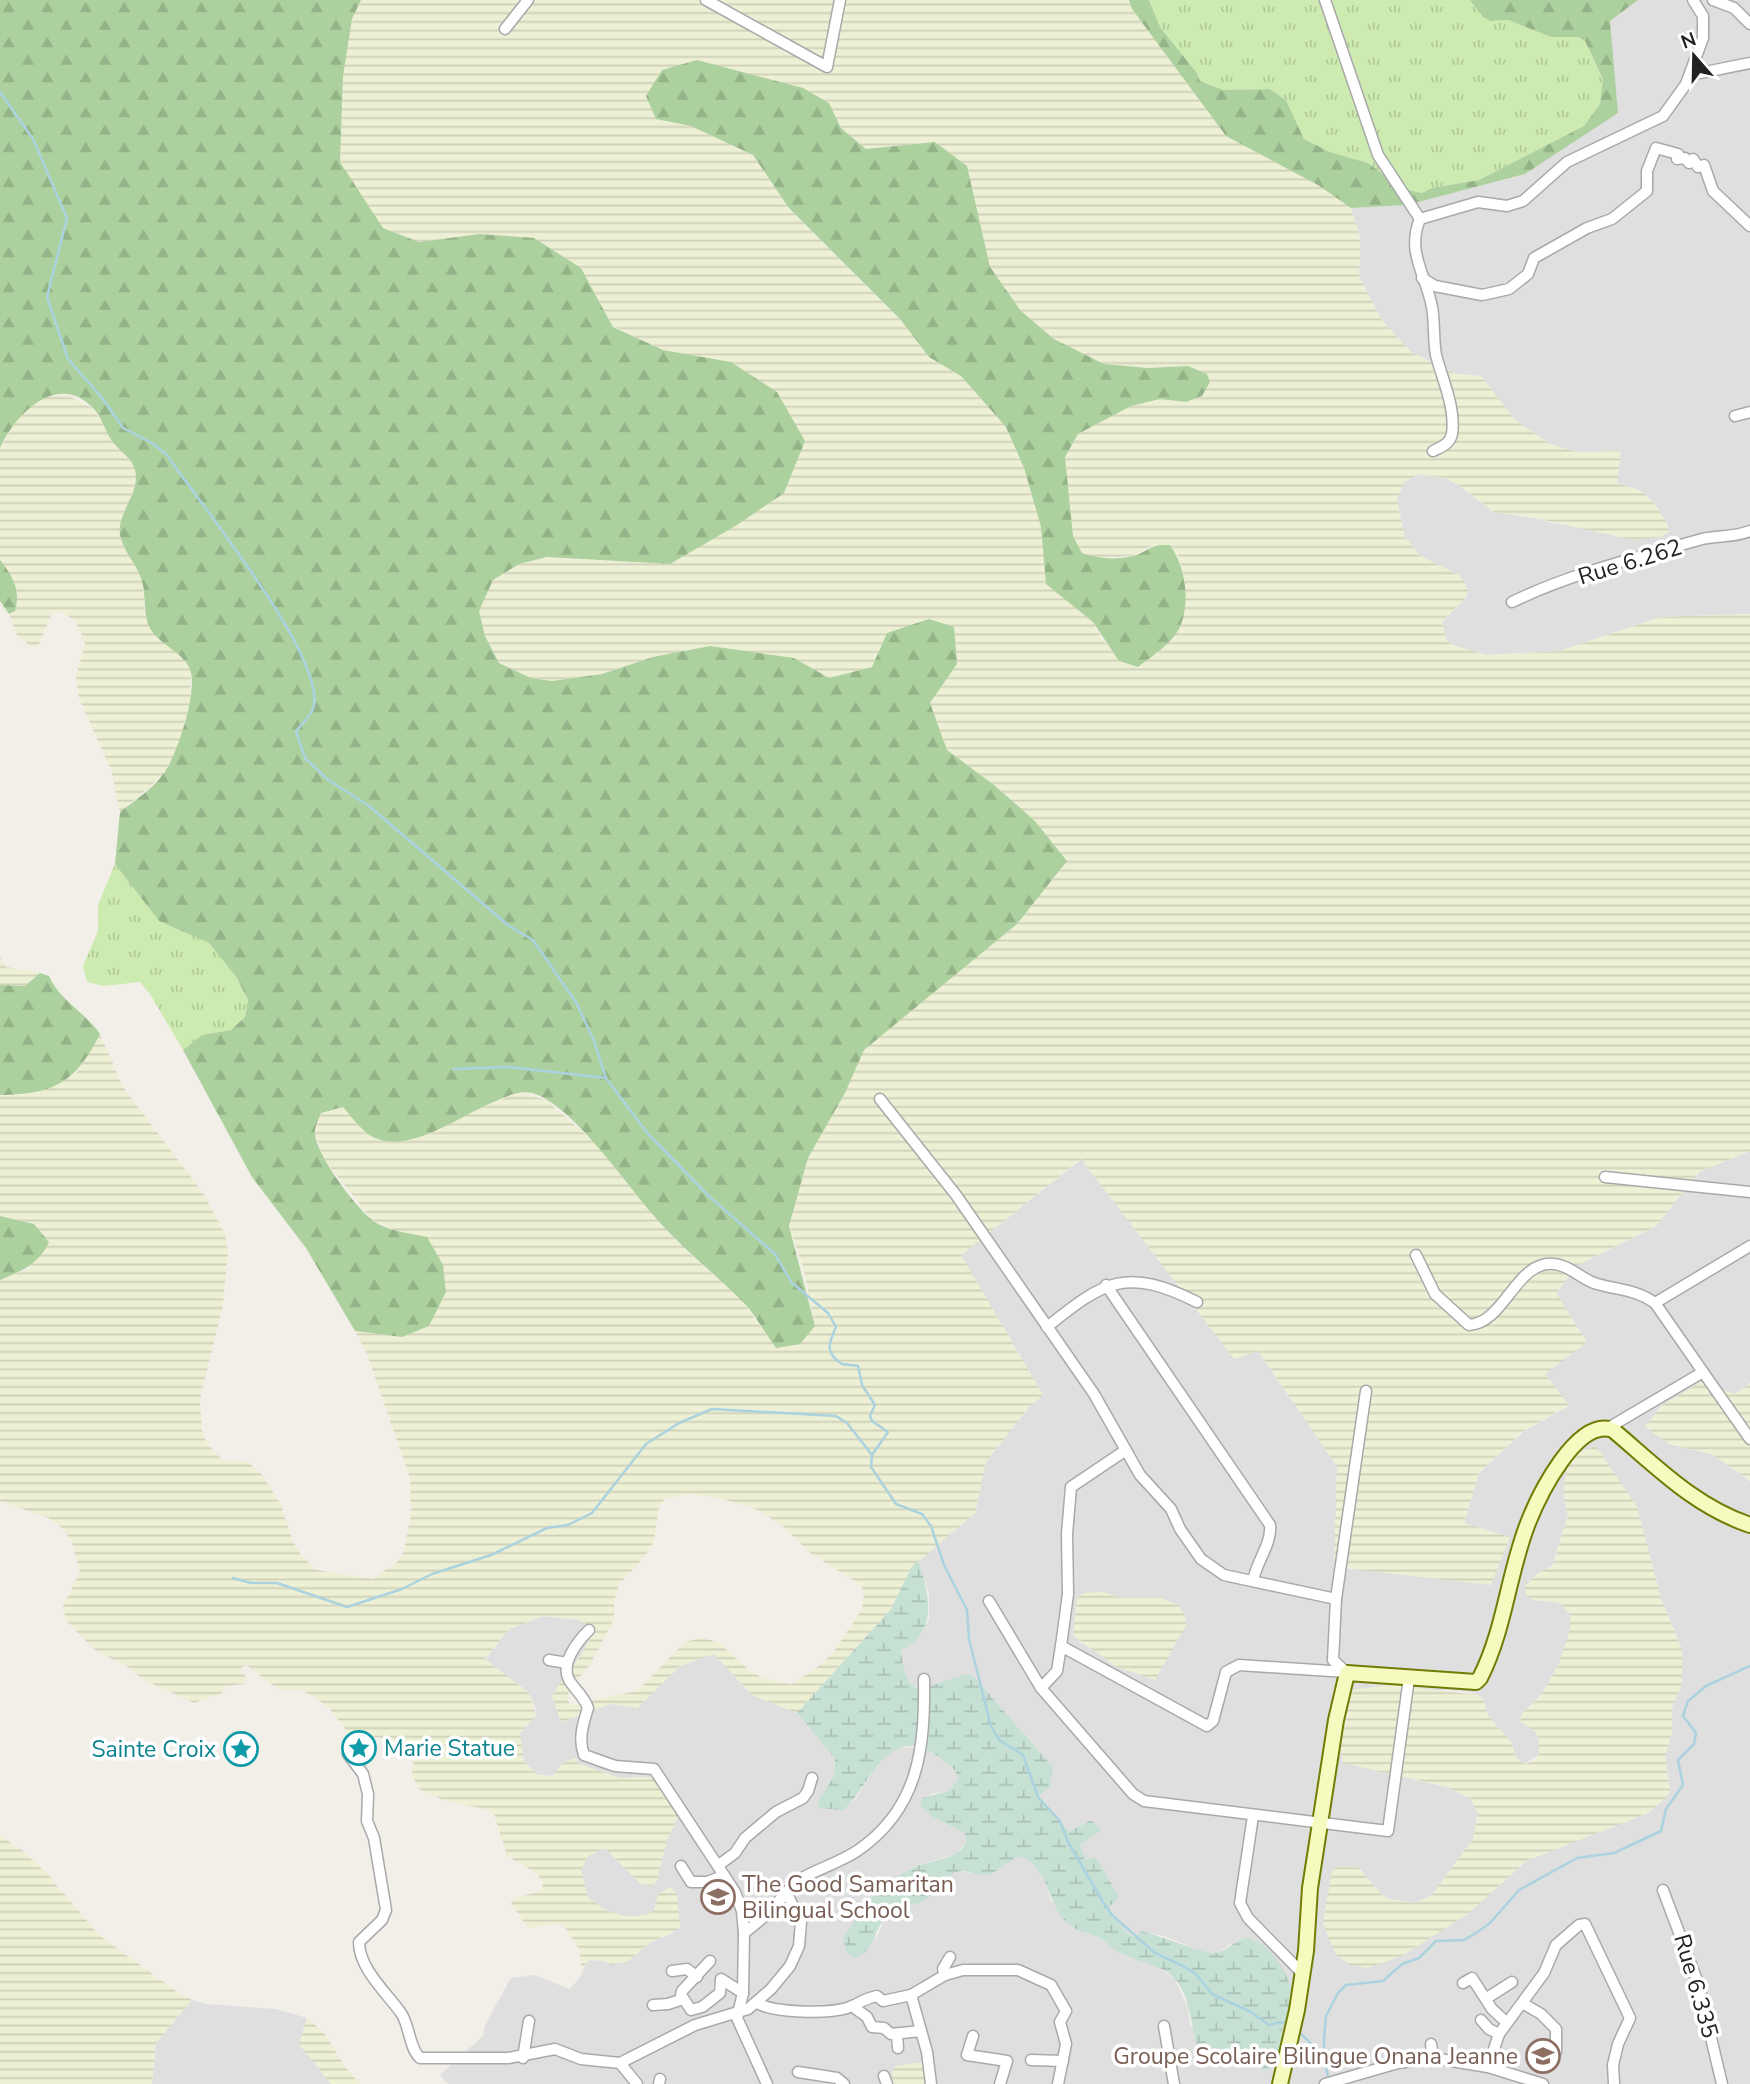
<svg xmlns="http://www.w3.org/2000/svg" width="1750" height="2084" font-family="'Nunito Sans',sans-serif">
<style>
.residential{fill:#e0dfdf;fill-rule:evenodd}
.farmland{fill:url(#farmland-rules);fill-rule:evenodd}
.grass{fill:url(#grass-tufts)}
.forest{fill:url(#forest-firs)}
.wetland{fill:url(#wetland-marsh)}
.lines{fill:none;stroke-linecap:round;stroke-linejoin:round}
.stream{stroke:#aad3df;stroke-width:2.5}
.street-casing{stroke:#a9a9a9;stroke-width:13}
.secondary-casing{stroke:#707d05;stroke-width:18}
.street{stroke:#fff;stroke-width:10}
.secondary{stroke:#f7fabf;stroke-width:14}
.labels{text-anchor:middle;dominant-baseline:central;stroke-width:7;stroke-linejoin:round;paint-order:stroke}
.street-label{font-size:23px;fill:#222;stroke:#fff}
.culture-label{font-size:23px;fill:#0d838f;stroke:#fff;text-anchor:start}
.education-label{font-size:23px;fill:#785e54;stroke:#fff;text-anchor:start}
</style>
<defs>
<pattern id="farmland-rules" width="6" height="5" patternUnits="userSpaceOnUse" patternTransform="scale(1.75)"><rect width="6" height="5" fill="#eef0d5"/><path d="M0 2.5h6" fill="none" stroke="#ccceb7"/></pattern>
<pattern id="grass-tufts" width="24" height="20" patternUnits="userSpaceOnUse" patternTransform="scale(1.75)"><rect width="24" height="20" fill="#cdebb0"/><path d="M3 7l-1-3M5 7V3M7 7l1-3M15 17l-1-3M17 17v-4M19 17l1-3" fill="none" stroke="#b0c997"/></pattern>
<pattern id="forest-firs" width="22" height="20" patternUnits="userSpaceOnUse" patternTransform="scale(1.75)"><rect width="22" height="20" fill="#add19e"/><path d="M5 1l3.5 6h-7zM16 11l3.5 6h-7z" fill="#95b388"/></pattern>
<pattern id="wetland-marsh" width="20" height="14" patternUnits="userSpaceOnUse" patternTransform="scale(1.75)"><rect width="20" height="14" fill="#c6e0d4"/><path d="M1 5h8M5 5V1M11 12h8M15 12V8" fill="none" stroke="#aac0b6"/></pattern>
</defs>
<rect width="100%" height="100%" fill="#f2efe9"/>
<g class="residential">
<path d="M1638,0H1750V614L1660,617L1560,651L1487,655L1452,645L1446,640L1442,622L1466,597L1459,575L1420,556L1404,535L1397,499L1404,482L1419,474L1445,478L1460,486L1494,512L1535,518L1552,523L1661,537L1669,532L1667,524L1641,491L1616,483L1621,451L1576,452L1550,444L1515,420L1481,376L1457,374L1411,352L1381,319L1359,276L1360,239L1351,208L1407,205L1525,174L1567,144L1611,55L1610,21Z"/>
<path d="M1750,1151V1383L1669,1444L1712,1454L1750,1481V2084H448L440,2075L483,2036L485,2025L511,1978L535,1975L569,1989L579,1979L588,1960L628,1961L649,1943L673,1933L654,1910L647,1915L627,1917L605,1910L588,1898L581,1870L588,1856L605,1848L641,1884L652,1886L657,1880L667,1840L678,1817L651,1777L620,1778L579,1764L563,1763L552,1776L538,1775L524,1762L519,1733L536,1716L535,1707L529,1693L485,1660L509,1629L544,1616L579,1620L595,1630L582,1654L552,1695L561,1722L611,1703L637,1708L680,1666L714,1654L752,1695L797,1713L835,1759L834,1776L819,1800L844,1810L856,1798L883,1755L898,1748L923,1747L944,1759L960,1779L948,1791L930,1794L933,1817L965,1833L966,1842L956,1854L915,1866L878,1888L875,1942L884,1920L929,1897L952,1874L961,1871L985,1876L993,1874L1005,1862L1020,1855L1034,1861L1046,1883L1050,1899L1071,1926L1096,1936L1124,1955L1154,1965L1175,1979L1188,2009L1190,2026L1264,2070L1278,2063L1282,2029L1293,2005L1284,1973L1230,1944L1216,1954H1208L1167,1937L1142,1931L1134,1937L1127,1933L1106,1908L1118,1897L1086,1860L1079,1845L1101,1830L1091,1820L1069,1832L1039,1796L1053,1767L976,1679L969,1674L959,1676L927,1689L910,1685L903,1677L901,1650L922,1633L929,1619V1594L918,1560L975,1513L986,1462L1029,1407L1043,1395L961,1255L1082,1159L1234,1358L1258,1351L1337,1466L1335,1567L1464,1524L1479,1473L1524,1431L1569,1406L1545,1374L1556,1293L1578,1265L1656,1226L1699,1172ZM1563,1491L1661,1598L1682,1650V1684L1672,1707V1732L1665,1757L1670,1790L1648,1813L1526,1861L1469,1913L1439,1930L1332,1871L1358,1867L1381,1894L1389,1899L1415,1903L1432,1895L1473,1839L1478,1813L1471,1799L1448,1787L1414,1780L1442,1690L1470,1692L1484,1700L1488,1716L1511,1742L1516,1758L1524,1764L1539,1755V1738L1535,1730L1520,1721L1522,1714L1541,1695L1559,1664L1570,1631V1614L1558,1602L1534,1600L1537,1574L1552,1566L1568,1516ZM1103,1592L1121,1598L1115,1666L1096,1650L1079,1642Z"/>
<path d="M192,2000L207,2004L276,2009L307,2018L300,2044L331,2084H152L156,2043Z"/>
</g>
<g class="farmland">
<path d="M361,0H1129L1132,9L1226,136L1319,185L1351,208L1360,239L1359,276L1381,319L1411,352L1457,374L1481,376L1515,420L1550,444L1576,452L1621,451L1617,483L1641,491L1654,503L1667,524L1669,532L1661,537L1633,540L1535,518L1494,512L1460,486L1445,478L1419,474L1404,482L1397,499L1404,535L1420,556L1459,575L1468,589L1466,597L1442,622L1446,640L1452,645L1487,655L1560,651L1660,617L1750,614V1151L1699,1172L1656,1226L1578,1265L1556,1293L1587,1342L1545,1374L1569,1405L1523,1431L1479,1473L1464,1523L1510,1537L1491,1585L1334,1567L1337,1466L1258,1351L1234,1359L1081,1159L961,1255L1043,1395L1029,1407L986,1462L975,1513L911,1568L891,1609L797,1713L752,1695L714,1654L680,1666L637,1708L611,1704L561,1722L552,1695L582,1654L595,1630L579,1620L544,1616L509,1629L485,1659L529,1693L536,1716L520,1733L524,1762L538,1775L552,1776L563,1763L576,1758L579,1764L620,1778L651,1777L670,1798L678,1817L667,1840L657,1880L652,1886L641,1884L605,1848L588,1856L581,1870L588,1898L605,1910L627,1917L647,1915L654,1910L658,1894L670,1887L677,1894L680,1928L649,1943L628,1961L612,1965L605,1961L589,1960L582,1969L579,1949L564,1926L556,1924L528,1928L511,1903L516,1898L540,1891L543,1885L538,1874L507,1856L494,1814L485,1809L445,1801L419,1789L412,1775L414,1752L409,1745L377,1737L352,1738L330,1709L316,1698L301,1690H279L248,1666H243L240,1672L247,1677L244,1684L226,1686L222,1693L194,1703L144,1680L128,1667L96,1651L66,1621L63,1606L80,1572L71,1540L61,1527L48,1518L0,1501V1280L29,1269L34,1224L0,1216V1095L27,1094L57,1085L77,1072L100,1034L123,1087L203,1193L225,1234L228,1251L223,1306L200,1399L202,1433L207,1443L224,1461H246L261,1473L281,1505L293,1541L301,1555L317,1570L373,1579L398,1561L404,1551L411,1514L410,1478L367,1354L355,1331L402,1337L429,1326L446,1292L443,1265L392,1229L372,1220L324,1159L315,1133L321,1113L343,1107L356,1122L429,1134L451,1121L519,1092L546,1100L594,1142L654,1216L696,1260L740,1298L776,1348L815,1326L803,1267L789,1226L808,1158L845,1093L864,1049L1017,924L1067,861L1035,821L994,785L947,750L930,703L957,664L872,667L829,678L794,658L653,657L602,674L552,681L531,678L499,663L485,636L479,611L493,580L519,564L547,557L670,564L731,363L663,350L613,326L581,268L480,234L419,242L383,228L340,163L343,77L352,19ZM762,78L803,88L829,103L841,128L866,149L935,142L967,166L990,267L1021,311L1054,339L1104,364L1148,368L1188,366L1186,402L1160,399L1131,406L1078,434L1065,457L1073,536L1082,553L1101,559L1135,555L1153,545H1170L1179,557L1185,582L1179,630L1157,653L1138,667L1103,641L1093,622L1046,584L1041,527L1024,468L1006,427L961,376L929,357L900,319L789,208L753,155L691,126L656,119ZM690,1494L723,1499L756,1509L784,1527L810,1553L860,1584L864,1592L862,1609L833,1653L814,1670L791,1684L765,1679L750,1671L718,1642L701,1638L685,1642L637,1691L570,1705L567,1698L570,1689L591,1663L614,1619V1601L619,1585L645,1556L654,1541L659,1506L665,1499Z"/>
<path d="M65,394L93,408L113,442L135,466L137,482L123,513L120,534L142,579L145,615L152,631L179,654L191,670L190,702L178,747L163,775L120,812L111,770L79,698L76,676L85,644L82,636L75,621L62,612L51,615L38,647L30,646L17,635L9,614L15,611L0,560V448L23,410L41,398Z"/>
<path d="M0,957L7,967L40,973L25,986L0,985Z"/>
<path d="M1701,1382L1735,1394L1750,1383V1481L1712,1454L1669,1444L1645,1427L1662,1405Z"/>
<path d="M1596,1446L1637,1507L1661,1598L1682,1650V1684L1672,1707V1732L1665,1757L1670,1790L1666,1798L1648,1813L1526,1861L1469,1913L1402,1956L1367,1968L1351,1965L1336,1955L1323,1924L1332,1871L1339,1866L1358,1867L1381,1894L1389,1899L1415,1903L1432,1895L1473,1839L1478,1814L1471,1799L1448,1787L1343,1763L1336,1730L1349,1690L1392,1685L1478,1695L1484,1700L1488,1716L1511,1742L1516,1758L1524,1764L1534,1761L1539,1755V1738L1535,1731L1520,1722L1522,1714L1541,1695L1559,1664L1570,1631V1614L1558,1602L1534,1600L1526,1596L1524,1587L1537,1574L1552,1566L1555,1558L1568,1516L1563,1491L1568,1465L1579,1452Z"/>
<path d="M1103,1592L1121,1598H1161L1178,1605L1184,1614L1186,1625L1155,1680L1115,1666L1073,1635L1077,1599L1084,1593Z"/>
<path d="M0,1836L20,1848L49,1876L99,1935L180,1994L192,2000L156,2043L152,2084H0Z"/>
<path d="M307,2018L325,2034L345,2067L360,2084H331L299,2044Z"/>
<path d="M925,2062L927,2084H890L895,2066Z"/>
</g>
<g class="grass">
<path d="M1149,0H1470L1483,17L1491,21L1508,20L1551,37H1578L1585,41L1603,79L1600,104L1584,126L1479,180L1432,188L1423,193L1403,189L1368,163L1330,152L1304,139L1286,100L1270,89L1223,90L1200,81L1197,73L1160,27Z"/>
<path d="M115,864L159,921L209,943L237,978L248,1000L245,1017L231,1030L202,1035L183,1050L150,994L140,982L104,986L87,982L83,966L98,931V905Z"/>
</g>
<g class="forest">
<path d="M0,0H361L352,19L343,77L340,162L383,228L419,242L480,234L534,238L581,268L613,327L663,350L731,362L777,392L805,441L784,493L737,525L670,564L547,557L519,564L493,580L479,611L485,636L499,663L531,678L552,681L602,674L653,657L710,646L794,658L829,678L872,667L887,633L929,619L954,627L957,664L930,703L947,750L994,785L1035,821L1067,861L1017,924L864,1050L845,1093L808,1158L789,1226L815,1326L800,1344L776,1348C764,1332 753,1310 738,1297C710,1270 680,1246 654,1216C626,1184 572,1104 532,1093C519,1090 508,1096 496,1101C463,1114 413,1152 378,1139C364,1135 352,1117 343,1107L321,1113C319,1119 314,1128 315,1134C317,1156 354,1205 371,1219C385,1231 410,1233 427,1237L443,1265L446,1292L429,1326L402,1337L355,1331L306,1248L252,1177L183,1050L202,1035L231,1030L245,1017L248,1000L237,978L209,943L159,921L115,864L120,812C134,801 154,788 164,773C177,755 200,687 189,667C180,651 161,645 151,630C142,614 147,595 141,578C136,563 123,551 120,535C117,511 141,493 135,470C132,458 119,451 112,441C105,431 102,418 94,409C58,370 15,414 0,448Z"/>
<path d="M1129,0H1149L1160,27L1197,73L1200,81L1223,90L1270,89L1286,100L1304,139L1330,152L1368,163L1403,189L1422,193L1432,188L1479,180L1584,126L1600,104L1603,79L1585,41L1578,37H1551L1508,20L1491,21L1483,17L1470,0H1638L1610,21L1618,113L1525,174L1407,205L1351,208L1318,185L1226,136L1132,9Z"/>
<path d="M697,60L803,88L829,103L841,128L866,149L935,142L967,166L990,267L1021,311L1054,339L1104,364L1148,368L1188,366L1207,374L1210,382L1202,396L1186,402L1160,399L1131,406L1078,434L1065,457L1073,536L1082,553C1099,559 1115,560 1133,556C1150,551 1148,544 1170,545C1186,567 1191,604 1179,629C1171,644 1151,657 1138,667L1119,661L1093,622L1046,584L1041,527L1024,468L1006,427L961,376L929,357L900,319L789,208L753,155L691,126L656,119L646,96L662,70Z"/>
<path d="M0,560C13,576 21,591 15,611L9,614L0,601Z"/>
<path d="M40,973L49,976C59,1000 85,1012 100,1034C75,1083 55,1094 0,1095V985L25,986Z"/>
<path d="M0,1216L34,1224L49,1242C39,1264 22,1271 0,1280Z"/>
</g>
<path class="wetland" d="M918,1560C929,1593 940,1632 901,1650C907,1713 930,1680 969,1674L976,1679L1053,1767L1050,1786L1039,1796L1069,1832L1091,1820L1102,1830L1080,1845L1086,1860L1096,1857L1119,1897L1107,1909L1127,1933L1134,1937L1142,1931C1155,1934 1210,1956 1217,1953C1228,1949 1235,1941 1247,1938C1271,1942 1296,1981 1292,2006C1291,2014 1284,2022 1282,2031C1279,2046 1285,2067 1264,2070C1240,2052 1229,2046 1198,2049C1191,2028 1190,1994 1174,1978C1160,1964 1141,1963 1125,1955C1115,1951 1107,1943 1098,1937C1090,1933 1080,1932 1073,1927C1044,1909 1054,1870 1020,1856C1009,1860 1003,1867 993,1873C983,1880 972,1871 961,1871C947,1872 939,1891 928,1898C916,1906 893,1910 884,1920C872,1934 875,1950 855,1958L847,1954L843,1938C867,1903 875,1885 915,1867C932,1859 957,1861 966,1842L965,1833L933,1817L920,1806L922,1798L948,1791L959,1779C954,1767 944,1760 933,1753C886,1726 870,1785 844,1810L818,1808L819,1800L834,1776L835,1759L797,1713L891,1609L911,1568Z"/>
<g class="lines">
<g class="stream">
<path d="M0,92L33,139L67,218L47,297L68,359L103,399L123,428L152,443L167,455C199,503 323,653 314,705C312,715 303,723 296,731L305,758L327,779L369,806L509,926L533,940L577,1004L594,1041L606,1078L648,1134L710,1197L775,1254L791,1282L828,1313L836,1327C829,1342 824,1353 842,1364L858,1366L862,1385L875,1405L870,1416L872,1421L888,1432L872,1455L871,1467L896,1504L922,1514L931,1526L944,1565L967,1610L969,1639L991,1726L999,1740L1023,1755L1038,1797L1060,1821L1068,1842L1103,1902L1112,1915L1155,1953L1185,1967L1196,1974L1212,1994L1251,2012L1269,2025L1281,2022L1289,2026"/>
<path d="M453,1069L509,1067L606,1078"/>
<path d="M233,1578L251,1583H277L347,1607L402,1589L432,1574L491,1555L547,1528L568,1525L592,1513L646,1444L679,1423L712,1409L836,1416L847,1423L872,1455"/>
<path d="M1298,2031L1323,2055"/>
<path d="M1329,2079L1324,2061V2038L1326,2016L1338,1993L1346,1985L1383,1981L1402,1964L1419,1958L1436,1941L1464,1940L1476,1933L1490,1923L1519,1890L1577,1858L1614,1853L1661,1831L1666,1809L1683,1785L1678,1760L1694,1744L1696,1733L1683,1716L1688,1701L1706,1686L1750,1666"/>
</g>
<g class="street-casing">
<g id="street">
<path d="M706,0L827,67L840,0"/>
<path d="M1325,0L1378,155L1420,219"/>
<path d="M1713,0L1734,8L1750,24"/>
<path d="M505,29L528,0"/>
<path d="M1690,75L1750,63"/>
<path d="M1422,278L1435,286L1482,295L1509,289L1528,274L1534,258L1587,228L1612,219L1647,191V171L1656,148L1678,154L1677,159L1685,158L1689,163L1693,159L1698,167L1704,165L1713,191L1750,226"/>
<path d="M1735,416L1750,412"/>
<path d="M1433,451C1441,447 1450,444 1452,434C1456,408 1442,379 1436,355C1433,339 1435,323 1432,307C1426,275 1406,252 1420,219L1478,202L1507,206L1523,201L1567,162L1663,116L1686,84L1703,38V16L1693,0"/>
<path d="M1512,602C1572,573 1639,557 1702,539C1719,535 1731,538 1750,531"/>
<path d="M880,1099L956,1195L1094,1394L1140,1475L1171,1509L1180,1529L1201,1559L1224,1575L1336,1599L1333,1660L1347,1673"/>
<path d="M1605,1177L1750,1192"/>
<path d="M1416,1255L1435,1294L1469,1325C1505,1323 1516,1260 1554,1264C1569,1265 1580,1278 1594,1283C1616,1290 1636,1289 1655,1303L1750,1246"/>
<path d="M1106,1285L1270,1525C1272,1544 1256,1562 1253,1581"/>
<path d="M1047,1327C1105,1280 1127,1267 1197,1302"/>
<path d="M1703,1372L1750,1439"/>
<path d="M1608,1428L1703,1372L1655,1303"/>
<path d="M1336,1599L1366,1391"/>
<path d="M989,1601L1041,1688L1133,1794L1144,1801L1388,1831L1409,1678"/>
<path d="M589,1630C578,1641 560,1663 569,1680C575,1690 584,1696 588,1708C583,1724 578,1739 584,1755L615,1766L654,1769L735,1892L742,1911L744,1933L743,1993L737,2018L767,2084"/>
<path d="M1061,1646L1207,1726L1213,1721L1226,1672L1239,1665L1346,1672"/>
<path d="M549,1660L567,1663"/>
<path d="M1041,1688L1057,1671L1061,1646L1068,1594L1067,1534L1071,1487L1126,1450"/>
<path d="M348,1754L363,1774L368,1794L367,1821L374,1838L386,1910L382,1920L359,1942C359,1969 387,1993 401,2013C410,2026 409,2048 420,2058H508L555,2049L581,2059L620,2063"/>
<path d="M1253,1816L1240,1903L1248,1918L1302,1973"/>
<path d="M720,1864L735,1853L745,1838L776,1812L803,1798L808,1791L812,1778"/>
<path d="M681,1866L691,1882H707L723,1876"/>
<path d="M1663,1890L1698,1983L1722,2084"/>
<path d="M744,1933C753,1926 762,1919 769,1912C781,1900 789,1886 804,1877C821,1868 840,1862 857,1851C919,1809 925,1748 924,1679"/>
<path d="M710,1961L682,1991L681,1995L691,2010L702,2007L720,1993L721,1979L743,1993"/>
<path d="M672,1971L687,1969L697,1977"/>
<path d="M945,1975L943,1969L950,1957"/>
<path d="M1463,1983L1472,1978L1492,2009L1506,2022"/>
<path d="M911,1995L927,2052L931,2084"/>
<path d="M1487,1998L1512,1982"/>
<path d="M757,2003C774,2013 827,2014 847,2008C858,2005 862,1999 877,1996L883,2001L911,1995L945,1975L963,1970H1018L1051,1985L1066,2011L1060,2022L1066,2044L1058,2084"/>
<path d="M1524,2004L1541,2014L1556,2029V2052"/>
<path d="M653,2005L668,2004L683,1999"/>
<path d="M852,2006L867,2017L872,2027L884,2028L891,2034L921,2031"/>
<path d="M1481,2020L1489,2029L1499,2034"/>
<path d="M1164,2026L1174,2084"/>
<path d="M897,2035L898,2048"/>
<path d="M973,2036L967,2055L1007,2061L1000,2084"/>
<path d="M1431,2044L1433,2058"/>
<path d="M523,2058L529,2021"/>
<path d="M1031,2060L1063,2061"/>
<path d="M1488,2067L1499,2034L1544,1973L1556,1945L1579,1925L1585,1924L1630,2018L1618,2044L1613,2065L1614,2084"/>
<path d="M798,2072L837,2078L844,2084"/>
<path d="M884,2076L887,2084"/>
<path d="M637,2084L620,2063L695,2025L748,2009L771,1989L790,1966L799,1946L801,1922L786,1892"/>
<path d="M659,2084L660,2079"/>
<path d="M1325,2084L1398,2063L1433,2058L1488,2067L1543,2084"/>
</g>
</g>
<g class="secondary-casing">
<path id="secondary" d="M1280,2084L1297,2010L1306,1951L1310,1888L1336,1720L1347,1673L1476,1682L1480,1678C1505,1629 1508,1574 1528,1523C1539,1495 1577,1417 1613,1430C1657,1467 1694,1506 1750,1525"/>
</g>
<use href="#street" class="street"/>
<use href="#secondary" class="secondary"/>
</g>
<defs>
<g id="sight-ring" transform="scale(1.75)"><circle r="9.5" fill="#fff" stroke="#0f9aa8" stroke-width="1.5"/><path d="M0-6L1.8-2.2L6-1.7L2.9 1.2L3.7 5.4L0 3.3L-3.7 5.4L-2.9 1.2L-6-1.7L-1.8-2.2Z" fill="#0f9aa8"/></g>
<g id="school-ring" transform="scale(1.75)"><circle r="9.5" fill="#fff" stroke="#8d6e63" stroke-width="1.5"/><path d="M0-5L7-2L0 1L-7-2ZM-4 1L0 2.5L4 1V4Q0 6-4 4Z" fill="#8d6e63"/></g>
</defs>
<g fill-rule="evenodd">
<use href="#sight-ring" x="359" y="1748"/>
<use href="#sight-ring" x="241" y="1749"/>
<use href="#school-ring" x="718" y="1897"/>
<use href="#school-ring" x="1543" y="2056"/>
</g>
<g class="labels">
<g class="street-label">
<text transform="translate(1630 562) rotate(-17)">Rue 6.262</text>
<text transform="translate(1696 1986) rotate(74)">Rue 6.335</text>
</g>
<g class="culture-label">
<text x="384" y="1748">Marie Statue</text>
<text x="216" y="1749" text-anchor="end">Sainte Croix</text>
</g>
<g class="education-label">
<text x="742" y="1884">The Good Samaritan<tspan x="742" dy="26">Bilingual School</tspan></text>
<text x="1518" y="2056" text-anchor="end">Groupe Scolaire Bilingue Onana Jeanne</text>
</g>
</g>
<g transform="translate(1694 56) rotate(340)" stroke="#ffffff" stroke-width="5" paint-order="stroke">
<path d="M0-5L12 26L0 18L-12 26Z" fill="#222222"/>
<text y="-10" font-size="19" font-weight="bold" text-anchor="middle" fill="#222222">N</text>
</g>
</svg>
